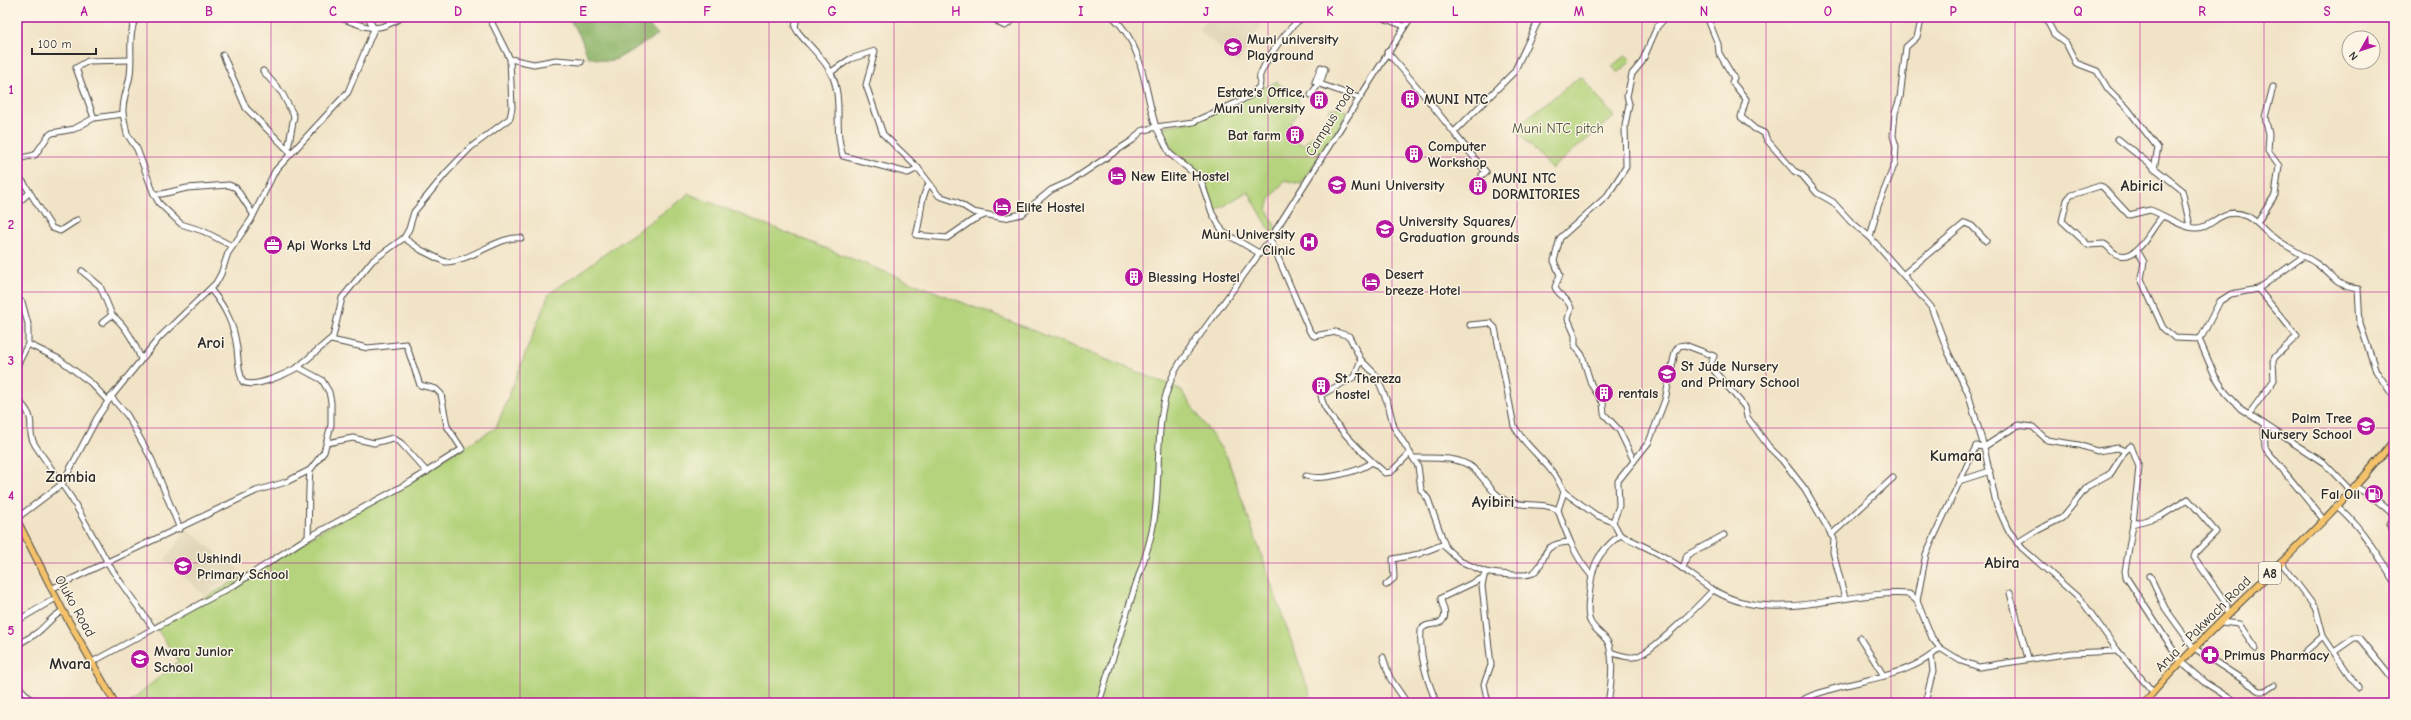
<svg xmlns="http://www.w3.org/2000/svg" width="2411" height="720" font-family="'Comic Neue',sans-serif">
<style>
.built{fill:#e1d6b7}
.green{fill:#b4d37b;stroke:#707f53}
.forest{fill:#8fb56b;stroke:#5d704b}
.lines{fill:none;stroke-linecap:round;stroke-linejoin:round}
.minor-casing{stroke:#494742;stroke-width:7}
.major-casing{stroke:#494742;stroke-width:8}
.minor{stroke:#fff;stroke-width:5}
.major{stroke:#f3c26a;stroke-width:6}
.grid{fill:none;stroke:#b5179e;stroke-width:1;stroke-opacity:0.55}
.labels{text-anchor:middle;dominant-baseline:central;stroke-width:3;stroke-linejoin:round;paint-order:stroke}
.shield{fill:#fcf5e5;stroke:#6a6863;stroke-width:1}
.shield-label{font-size:13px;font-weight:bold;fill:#2b2b2b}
.poi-label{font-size:14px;font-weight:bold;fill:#2b2b2b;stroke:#fcf5e5;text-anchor:start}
.street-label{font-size:14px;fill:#2b2b2b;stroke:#fcf5e5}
.park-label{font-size:14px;fill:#4d553f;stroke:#fcf5e5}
.quarter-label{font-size:16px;font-weight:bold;fill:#2b2b2b;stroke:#fcf5e5}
.neatline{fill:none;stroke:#b5179e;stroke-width:1.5}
.grid-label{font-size:13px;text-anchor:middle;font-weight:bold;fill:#b5179e}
</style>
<rect width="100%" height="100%" fill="#fcf5e5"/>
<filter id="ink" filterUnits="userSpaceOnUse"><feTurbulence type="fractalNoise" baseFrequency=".025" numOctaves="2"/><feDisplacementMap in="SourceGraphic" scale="8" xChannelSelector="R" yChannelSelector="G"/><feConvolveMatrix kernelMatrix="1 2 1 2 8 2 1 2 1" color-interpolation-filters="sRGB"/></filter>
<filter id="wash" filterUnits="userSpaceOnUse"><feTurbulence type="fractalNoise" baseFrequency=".012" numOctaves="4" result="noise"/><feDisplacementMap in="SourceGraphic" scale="16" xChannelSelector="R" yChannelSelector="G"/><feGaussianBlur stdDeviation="0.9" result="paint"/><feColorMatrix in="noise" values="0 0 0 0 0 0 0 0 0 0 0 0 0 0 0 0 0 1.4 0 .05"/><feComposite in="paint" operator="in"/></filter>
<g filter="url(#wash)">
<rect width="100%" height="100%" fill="#f1e3c6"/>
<g class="built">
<path d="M1208,17H1267L1238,63L1198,30Z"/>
<path d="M186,529L239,570L205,596L165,560Z"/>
</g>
<g class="green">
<path d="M1626,55L1631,61L1618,73L1612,66Z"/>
<path d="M1581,76L1614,117L1551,169L1514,128Z"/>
<path d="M1276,82L1283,87L1295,89L1301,109L1291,122L1290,137L1303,145L1322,128L1331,108L1341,107L1348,113L1301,184L1285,180L1270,199L1267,210L1276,228L1272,234L1248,191L1214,212L1204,179L1199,173L1178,159L1160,126C1202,125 1239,99 1276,82Z"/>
<path d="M689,194L1180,389L1227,457L1313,703H128L179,661L155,626L270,561L496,428L549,294Z"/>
</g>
<path class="forest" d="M568,17C596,17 640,8 658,35L617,59L606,61L588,57L580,36Z"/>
</g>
<g filter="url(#ink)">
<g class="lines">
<g class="minor-casing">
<g id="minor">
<path d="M338,17C367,27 374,35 402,17"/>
<path d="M489,17L510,59L534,64L556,60L581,62"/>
<path d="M797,17L795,27L798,32C808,45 824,58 831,73C844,99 833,129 843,156L908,173L918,168"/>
<path d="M994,17L999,23L1005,26L1017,17"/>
<path d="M1113,17C1144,46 1144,89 1156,127L1193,122L1236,103L1251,95L1259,87C1261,83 1259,79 1260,75C1267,58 1288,26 1304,17"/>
<path d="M1381,17L1404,26"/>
<path d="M1707,17L1718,44L1719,53L1734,78L1732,82L1746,99L1741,117L1755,129L1764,133L1767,140L1794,171L1802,175L1817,193L1833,202L1851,222L1870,237L1931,307L1948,352L1968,393L1984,447L1996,503L2008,530L2022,548L2082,601L2118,651L2153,692"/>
<path d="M2045,17L2054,34L2066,43L2076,63L2097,71L2108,89L2127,108L2158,148L2154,169"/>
<path d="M1387,52C1422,90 1452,132 1486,172L1482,175"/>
<path d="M223,55L246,108L290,152"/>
<path d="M130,60L88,61L76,68L94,118L123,114L127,134L137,149L154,194H162L187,188L229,185L236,188L253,214"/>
<path d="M263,71L282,93L294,116L288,149"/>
<path d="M831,72L850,59L875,51L866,85L883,134L918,168L939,196L957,202L973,212L1004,218L1022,214L1051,190L1071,181L1133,140L1141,131L1156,127L1170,154L1200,178L1212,213L1223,232L1259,253"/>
<path d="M1311,95L1319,83L1315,82L1321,67L1325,69L1320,84L1359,98"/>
<path d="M123,114C122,99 128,89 130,75C133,54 127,37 136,17"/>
<path d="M1454,132L1514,72L1540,17"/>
<path d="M2118,139L2182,190L2190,226"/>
<path d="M17,159L35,155L48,136L52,133L74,129L94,118"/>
<path d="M17,176L24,183L52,228L60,231L77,220"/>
<path d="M929,184C919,200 922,217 916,235L947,238L973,220L985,215"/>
<path d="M154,194L159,203L181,224L203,231L232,246"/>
<path d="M17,204L29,193"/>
<path d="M2162,217C2150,228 2140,260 2119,255C2112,254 2110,247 2104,244L2088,245L2062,221L2067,200L2071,195L2100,186L2103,187L2129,215L2150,210C2163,214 2182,228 2196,228C2213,229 2221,205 2247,216C2256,220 2262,229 2270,235C2285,246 2302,254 2317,264C2335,276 2332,285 2358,289L2360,324L2376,371L2394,397"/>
<path d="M2257,223L2275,195L2279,166L2268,151L2269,134L2265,117L2273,87"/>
<path d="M1870,237L1878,206L1895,163L1896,146L1893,136L1895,113L1900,98L1906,47L1917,37L1922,17"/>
<path d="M404,238L421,250L445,262C470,262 500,235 521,238"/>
<path d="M1270,239L1310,332L1314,336L1336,332L1349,336L1361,360L1376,375L1388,404L1394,427L1418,466L1421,490L1428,499L1446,548L1460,561L1485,572L1482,586L1491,665L1484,684L1488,703"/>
<path d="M2137,250L2144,262L2141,279L2163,328L2175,338L2199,339L2202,336L2220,301L2231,294L2258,289L2304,256"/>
<path d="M82,271L100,286L112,315"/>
<path d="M1904,274L1965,223L1972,226L1986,241"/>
<path d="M22,302L28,324V344L59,359L91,383L108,401"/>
<path d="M102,323L112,315C127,327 134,342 141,359"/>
<path d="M1470,325L1490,323L1495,328L1514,426C1527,450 1552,463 1564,492L1558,510C1566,533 1575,557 1591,575"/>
<path d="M2199,339L2215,376L2226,393L2241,409L2324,463L2350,490"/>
<path d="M1361,360L1354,377L1321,395C1322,416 1369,459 1385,473L1391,472L1410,453"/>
<path d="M17,366L28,344"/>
<path d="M298,367L333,337L342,298L372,261L404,238L409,229L414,212L446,173L470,148L510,118L512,108L510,59"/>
<path d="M111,397L127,415L152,460L180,529"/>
<path d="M17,399C41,422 24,427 35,445L72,499L112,570L153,628"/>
<path d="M2249,414L2274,380L2273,361L2275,357L2297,336L2258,289"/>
<path d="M2264,424L2265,448L2323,519"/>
<path d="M327,443L353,438L374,443L393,438L401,443L427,472"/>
<path d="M1414,458C1432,458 1460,456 1474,469C1485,478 1493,496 1507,501C1525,508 1541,501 1558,510"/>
<path d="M1634,461L1619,430L1604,414L1603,403L1591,384L1582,355L1575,346V335L1568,319L1571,308C1567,296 1558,296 1555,287L1560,275L1554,261L1560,238L1607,196L1626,167L1625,126L1629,104L1627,96L1632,74L1642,62L1657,27L1666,17"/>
<path d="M1306,476C1322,481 1359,472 1372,462"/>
<path d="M1959,481L1990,471"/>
<path d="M2354,486L2373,497L2394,515"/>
<path d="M1564,492L1596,515L1613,522"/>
<path d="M2336,505C2361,526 2376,553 2394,580"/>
<path d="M2389,509L2394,504"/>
<path d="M2394,515L2389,524L2394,533"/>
<path d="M17,518L62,484L97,418L111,397L159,338L216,283L221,274L228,253L251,220L275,171L348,92L374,29L368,17"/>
<path d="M2133,524L2161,516L2188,499L2216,532L2196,552L2194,557L2227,605V615"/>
<path d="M1620,535L1613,522L1619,506L1618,481L1649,442L1665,400L1675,352L1679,346L1685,345L1714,356L1710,366L1745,407L1747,417L1769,447L1782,460L1805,489L1834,539L1833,552L1845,598"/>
<path d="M1831,535L1893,478"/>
<path d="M308,538C309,516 308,493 310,470"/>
<path d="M2017,543L2038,530L2062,518L2088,486L2111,473L2125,451L2131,446L2139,467L2133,524L2125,571L2126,577L2181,662L2204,682L2237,703"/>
<path d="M2281,562L2316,609L2323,636L2358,688"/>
<path d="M1683,569L1687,555L1724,535"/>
<path d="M1485,572C1493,574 1527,577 1533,573C1550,561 1536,544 1570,542"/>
<path d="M2150,576L2165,608L2194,648L2260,691H2265L2274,685"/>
<path d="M1386,585L1394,578L1393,559L1419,554L1444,544"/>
<path d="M51,589L256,491L286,482L310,470L324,452L331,425V402L329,392L322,380L298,367C288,373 254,389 243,382C238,371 238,360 237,348C234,325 226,308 211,290"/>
<path d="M2010,593L2028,658"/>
<path d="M1917,601L1926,554L1976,446L1984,447L2018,425L2033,427L2047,440L2079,445L2097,451L2118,448L2125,451"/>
<path d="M17,621L56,598"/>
<path d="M2221,622L2239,624L2256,649"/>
<path d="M1860,638L1884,676"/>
<path d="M17,646C24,639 31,638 38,632C47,625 52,616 63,611"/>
<path d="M1610,652C1617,654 1626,658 1634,657C1649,656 1700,604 1712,591"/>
<path d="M2305,652L2323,636"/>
<path d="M2334,652L2354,638H2359L2394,681"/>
<path d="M1383,657L1390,678L1407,703"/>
<path d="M92,662L233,586L302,541L412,481L462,449L447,426L441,394L436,389L420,385L406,344L368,348L331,340"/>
<path d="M17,685L34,703"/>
<path d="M1099,703C1110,666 1122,629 1133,593C1140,571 1149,549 1153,526C1164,471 1149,409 1181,361L1270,239L1411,17"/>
<path d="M1437,703C1427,682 1419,654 1421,630C1426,621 1438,627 1443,620C1448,613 1441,605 1441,598L1483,578"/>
<path d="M1608,703C1611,686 1614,662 1609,645C1606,635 1594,631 1590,621C1587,614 1588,605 1589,597C1592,566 1595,555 1620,535C1640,544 1661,554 1679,566C1701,581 1717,596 1742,602C1796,616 1855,590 1909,594L1917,601L1932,638L1940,648L1961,661L1979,667L2072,653L2118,651"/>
<path d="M1798,703C1807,696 1817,694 1826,691C1864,678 1910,677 1940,648"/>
<path d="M1925,703L1933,671L1931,656"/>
</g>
</g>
<g class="major-casing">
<g id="major">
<path d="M17,520L63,611L115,703"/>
<path d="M2144,703C2222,611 2320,536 2394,440"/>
</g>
</g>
<use href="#minor" class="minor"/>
<use href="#major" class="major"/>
</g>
</g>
<path class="grid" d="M147,17V703M271,17V703M396,17V703M520,17V703M645,17V703M769,17V703M894,17V703M1019,17V703M1143,17V703M1268,17V703M1392,17V703M1517,17V703M1642,17V703M1766,17V703M1891,17V703M2015,17V703M2140,17V703M2264,17V703M17,157H2394M17,292H2394M17,428H2394M17,563H2394"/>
<defs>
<g id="school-disc" transform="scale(1)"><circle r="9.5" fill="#b5179e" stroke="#fcf5e5"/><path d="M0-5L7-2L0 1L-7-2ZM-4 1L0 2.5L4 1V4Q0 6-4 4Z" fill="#fff"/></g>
<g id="building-disc" transform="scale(1)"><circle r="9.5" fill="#b5179e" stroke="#fcf5e5"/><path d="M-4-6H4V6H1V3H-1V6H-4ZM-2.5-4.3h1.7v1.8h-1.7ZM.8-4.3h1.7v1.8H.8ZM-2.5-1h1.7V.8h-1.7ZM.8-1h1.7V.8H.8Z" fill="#fff"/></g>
<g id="hotel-disc" transform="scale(1)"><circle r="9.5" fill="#b5179e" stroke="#fcf5e5"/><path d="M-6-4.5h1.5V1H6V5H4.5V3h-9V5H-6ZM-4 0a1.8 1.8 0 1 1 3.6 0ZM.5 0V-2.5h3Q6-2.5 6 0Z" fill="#fff"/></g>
<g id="university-disc" transform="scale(1)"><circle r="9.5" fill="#b5179e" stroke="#fcf5e5"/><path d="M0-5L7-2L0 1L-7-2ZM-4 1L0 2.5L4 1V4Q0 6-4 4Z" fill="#fff"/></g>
<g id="hospital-disc" transform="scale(1)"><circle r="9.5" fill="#b5179e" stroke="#fcf5e5"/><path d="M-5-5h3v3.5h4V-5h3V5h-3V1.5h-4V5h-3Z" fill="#fff"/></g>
<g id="office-disc" transform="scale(1)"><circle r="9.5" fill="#b5179e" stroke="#fcf5e5"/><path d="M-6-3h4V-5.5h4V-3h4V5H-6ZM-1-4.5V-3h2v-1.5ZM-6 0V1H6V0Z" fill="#fff"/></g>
<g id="fuel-disc" transform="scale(1)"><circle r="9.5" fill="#b5179e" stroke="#fcf5e5"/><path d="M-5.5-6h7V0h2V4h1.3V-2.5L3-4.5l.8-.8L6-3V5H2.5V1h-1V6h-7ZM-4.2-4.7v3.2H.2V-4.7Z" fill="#fff"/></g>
<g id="pharmacy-disc" transform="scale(1)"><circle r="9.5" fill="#b5179e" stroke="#fcf5e5"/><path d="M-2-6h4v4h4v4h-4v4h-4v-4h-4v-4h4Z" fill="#fff"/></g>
</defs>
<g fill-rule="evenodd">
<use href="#school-disc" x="1233" y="47"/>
<use href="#building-disc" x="1410" y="99"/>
<use href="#building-disc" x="1319" y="100"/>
<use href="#building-disc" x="1295" y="135"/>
<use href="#building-disc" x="1414" y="154"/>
<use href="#hotel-disc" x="1117" y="176"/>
<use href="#university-disc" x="1337" y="185"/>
<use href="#building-disc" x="1478" y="186"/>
<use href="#hotel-disc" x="1002" y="207"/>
<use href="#university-disc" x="1385" y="229"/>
<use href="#hospital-disc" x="1309" y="242"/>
<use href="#office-disc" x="273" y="245"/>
<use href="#building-disc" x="1134" y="277"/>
<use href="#hotel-disc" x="1371" y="282"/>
<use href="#school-disc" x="1667" y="374"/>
<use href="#building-disc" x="1321" y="386"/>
<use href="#building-disc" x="1604" y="393"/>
<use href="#school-disc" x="2366" y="426"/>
<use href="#fuel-disc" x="2374" y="494"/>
<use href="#school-disc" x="183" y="566"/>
<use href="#pharmacy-disc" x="2210" y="655"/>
<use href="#school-disc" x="140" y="659"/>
</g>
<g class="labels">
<rect class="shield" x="2259" y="562" width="22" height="22" rx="3"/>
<g class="shield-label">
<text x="2270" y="573">A8</text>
</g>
<g class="poi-label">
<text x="1247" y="39">Muni university<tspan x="1247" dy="16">Playground</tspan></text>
<text x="1305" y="92" text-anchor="end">Estate's Office,<tspan x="1305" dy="16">Muni university</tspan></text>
<text x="1424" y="99">MUNI NTC</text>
<text x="1281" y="135" text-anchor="end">Bat farm</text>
<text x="1428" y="146">Computer<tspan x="1428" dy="16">Workshop</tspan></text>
<text x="1131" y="176">New Elite Hostel</text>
<text x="1492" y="178">MUNI NTC<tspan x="1492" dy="16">DORMITORIES</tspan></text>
<text x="1351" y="185">Muni University</text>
<text x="1016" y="207">Elite Hostel</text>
<text x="1399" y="221">University Squares/<tspan x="1399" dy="16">Graduation grounds</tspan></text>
<text x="1295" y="234" text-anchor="end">Muni University<tspan x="1295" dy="16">Clinic</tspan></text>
<text x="287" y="245">Api Works Ltd</text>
<text x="1385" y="274">Desert<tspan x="1385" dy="16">breeze Hotel</tspan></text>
<text x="1148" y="277">Blessing Hostel</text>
<text x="1681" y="366">St Jude Nursery<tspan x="1681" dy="16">and Primary School</tspan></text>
<text x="1335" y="378">St. Thereza<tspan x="1335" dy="16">hostel</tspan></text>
<text x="1618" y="393">rentals</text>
<text x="2352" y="418" text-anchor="end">Palm Tree<tspan x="2352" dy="16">Nursery School</tspan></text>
<text x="2360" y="494" text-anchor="end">Fal Oil</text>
<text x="197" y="558">Ushindi<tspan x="197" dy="16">Primary School</tspan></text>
<text x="154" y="651">Mvara Junior<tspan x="154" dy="16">School</tspan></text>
<text x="2224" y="655">Primus Pharmacy</text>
</g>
<g class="street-label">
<text transform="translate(1330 121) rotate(-58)">Campus road</text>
<text transform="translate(75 606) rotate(61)">Oluko Road</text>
<text transform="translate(2203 624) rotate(-45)">Arua - Pakwach Road</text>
</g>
<g class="park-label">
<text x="1558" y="128">Muni NTC pitch</text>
</g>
<g class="quarter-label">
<text x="2142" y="186">Abirici</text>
<text x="211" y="343">Aroi</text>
<text x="1956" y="456">Kumara</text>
<text x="71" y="477">Zambia</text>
<text x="1493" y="502">Ayibiri</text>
<text x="2002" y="563">Abira</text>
<text x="70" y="664">Mvara</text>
</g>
</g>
<rect width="2411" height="720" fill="none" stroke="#fcf5e5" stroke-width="44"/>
<g transform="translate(2361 50) rotate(231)"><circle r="19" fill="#fcf5e5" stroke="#a8a49b"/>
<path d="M0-3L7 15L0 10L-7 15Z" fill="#b5179e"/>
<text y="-6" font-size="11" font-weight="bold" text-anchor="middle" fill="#2b2b2b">N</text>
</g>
<path d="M32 48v6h64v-6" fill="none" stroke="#2b2b2b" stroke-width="2"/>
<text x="38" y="48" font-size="12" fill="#2b2b2b" stroke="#fcf5e5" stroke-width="3" paint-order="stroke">100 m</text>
<rect x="22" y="22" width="2367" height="676" class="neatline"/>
<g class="grid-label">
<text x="84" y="16">A</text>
<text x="209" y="16">B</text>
<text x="333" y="16">C</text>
<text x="458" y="16">D</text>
<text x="583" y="16">E</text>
<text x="707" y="16">F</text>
<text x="832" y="16">G</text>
<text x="956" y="16">H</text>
<text x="1081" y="16">I</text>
<text x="1206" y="16">J</text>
<text x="1330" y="16">K</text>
<text x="1455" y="16">L</text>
<text x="1579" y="16">M</text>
<text x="1704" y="16">N</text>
<text x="1828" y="16">O</text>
<text x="1953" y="16">P</text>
<text x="2078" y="16">Q</text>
<text x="2202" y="16">R</text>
<text x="2327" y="16">S</text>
<text x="11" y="94">1</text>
<text x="11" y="229">2</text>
<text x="11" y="365">3</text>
<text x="11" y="500">4</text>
<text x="11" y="635">5</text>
</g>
</svg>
